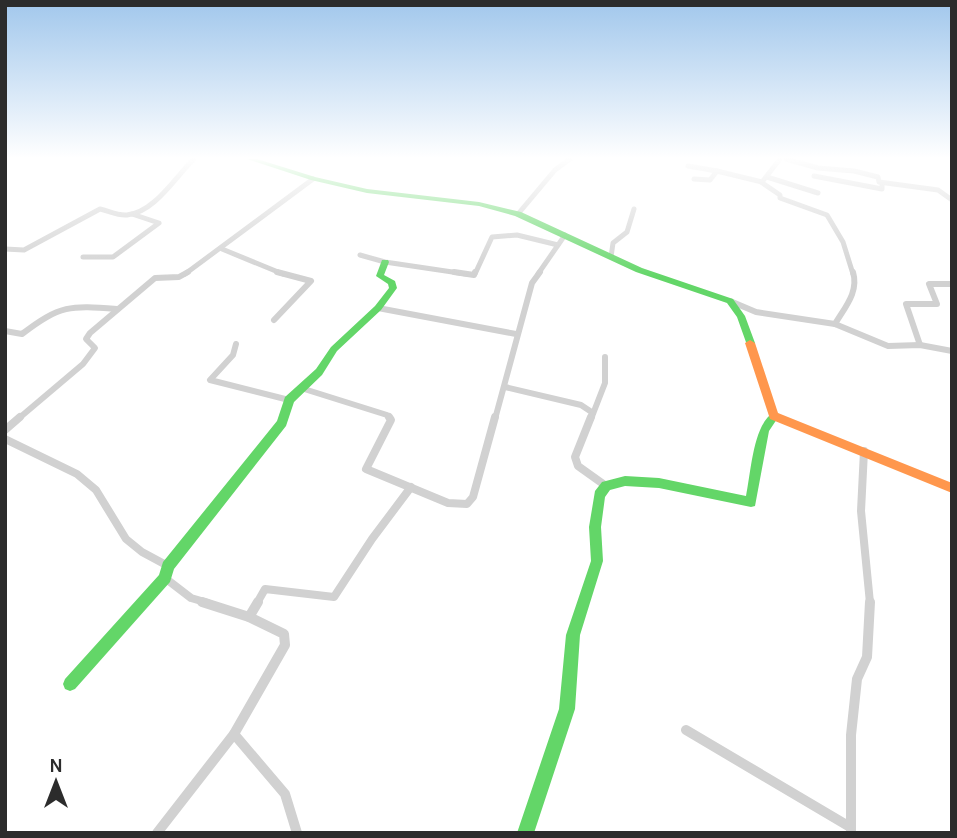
<svg xmlns="http://www.w3.org/2000/svg" width="957" height="838" font-family="Karla,sans-serif">
<style>
.lines{fill:none;stroke-linecap:round;stroke-linejoin:round}
.street-far3{stroke:#d1d1d1;stroke-width:5}
.street-far2{stroke:#d1d1d1;stroke-width:6}
.street-far1{stroke:#d1d1d1;stroke-width:8}
.street{stroke:#d1d1d1;stroke-width:10}
.fast{fill:#63d668;fill-rule:evenodd}
.slow{fill:#ff974d;fill-rule:evenodd}
</style>
<rect width="100%" height="100%" fill="#fff"/>
<g class="lines">
<g class="street-far3">
<path d="M786,159L818,168L854,171L878,177L879,182L938,190L952,200"/>
<path d="M688,166L717,171"/>
<path d="M814,176L882,189V183"/>
<path d="M767,177L818,193"/>
<path d="M694,179L710,180L717,171L762,182L780,159"/>
<path d="M761,182L780,195V198L827,215L843,242L853,274"/>
<path d="M518,214L555,170L570,159"/>
<path d="M5,249L24,250L100,209C109,211 118,216 127,215C155,212 175,177 194,159"/>
<path d="M222,249L283,274"/>
<path d="M360,255L385,262L466,274"/>
<path d="M83,257H113L159,223L132,214"/>
<path d="M611,257L613,243L627,232L634,209"/>
<path d="M185,274L313,179"/>
<path d="M475,274L492,237L517,235L558,245"/>
<path d="M538,274L565,235"/>
</g>
<g class="street-far2">
<path d="M454,272L474,275L475,272"/>
<path d="M730,301L756,312L835,324L888,346L920,345L952,351"/>
<path d="M378,308L516,334"/>
<path d="M274,320L311,281L277,272"/>
<path d="M835,324C845,307 859,292 853,272"/>
<path d="M5,331L22,334C60,305 70,305 117,309"/>
<path d="M236,344L233,355L210,380L289,400"/>
<path d="M920,345L906,304H937L929,284H952"/>
<path d="M505,387L581,405L593,413"/>
<path d="M301,388L387,415L390,419"/>
<path d="M18,419L83,364L95,348L86,339L90,333L155,278L179,277L188,272"/>
<path d="M495,419L532,283L540,272"/>
<path d="M591,419L605,383V357"/>
</g>
<g class="street-far1">
<path d="M389,417L391,420L366,469L448,503L467,504L473,497L495,417"/>
<path d="M591,417L575,457L578,466L606,486"/>
<path d="M5,430L20,417"/>
<path d="M5,439L77,474L96,490L126,539L142,552L168,566"/>
<path d="M864,451L861,511L870,603"/>
<path d="M165,578L191,598L208,603"/>
<path d="M257,603L265,589L334,597L372,539L411,487"/>
</g>
<g class="street">
<path d="M249,617L258,602"/>
<path d="M686,730L850,827"/>
<path d="M234,734L285,794L297,833"/>
<path d="M157,833L234,734L285,645L284,634L249,617L202,602"/>
<path d="M851,833V735L857,679L867,657L870,602"/>
</g>
<g class="fast">
<path d="M247,159H257L315,177L367,189L479,202L521,212L642,268L733,299L745,316L755,343L753,345H747L737,317L727,303L636,272L515,216L479,206L367,193L311,180Z"/>
<path d="M382,260H388L389,262L384,275L395,281L397,288L381,310L337,351L322,375L294,402L286,426L174,569L170,582L75,689L70,691L65,689L63,684L65,679L159,575L163,562L277,421L285,397L316,369L331,347L375,306L389,288L388,284L376,276Z"/>
<path d="M774,412L778,413L779,416L769,431L755,506L751,507L659,488L625,486L610,490L605,497L601,527L603,561L580,635L575,709L534,833H517L559,709L566,635L591,561L589,527L595,491L602,482L625,476L659,478L746,496C751,473 753,424 774,412Z"/>
</g>
<path class="slow" d="M750,340L755,343L778,413L952,483V493L770,419L745,343Z"/>
</g>
<linearGradient id="sky" x2="0" y2="1"><stop stop-color="#a1c7ec"/><stop offset="0.57" stop-color="#fff"/><stop offset="1" stop-color="#fff" stop-opacity="0"/></linearGradient>
<rect width="957" height="277" fill="url(#sky)"/>
<rect width="957" height="838" fill="none" stroke="#2c2c2c" stroke-width="14"/>
<g transform="translate(56 782)" stroke="#ffffff" stroke-width="5" paint-order="stroke">
<path d="M0-5L12 26L0 18L-12 26Z" fill="#2c2c2c"/>
<text y="-10" font-size="19" font-weight="bold" text-anchor="middle" fill="#2c2c2c">N</text>
</g>
</svg>
